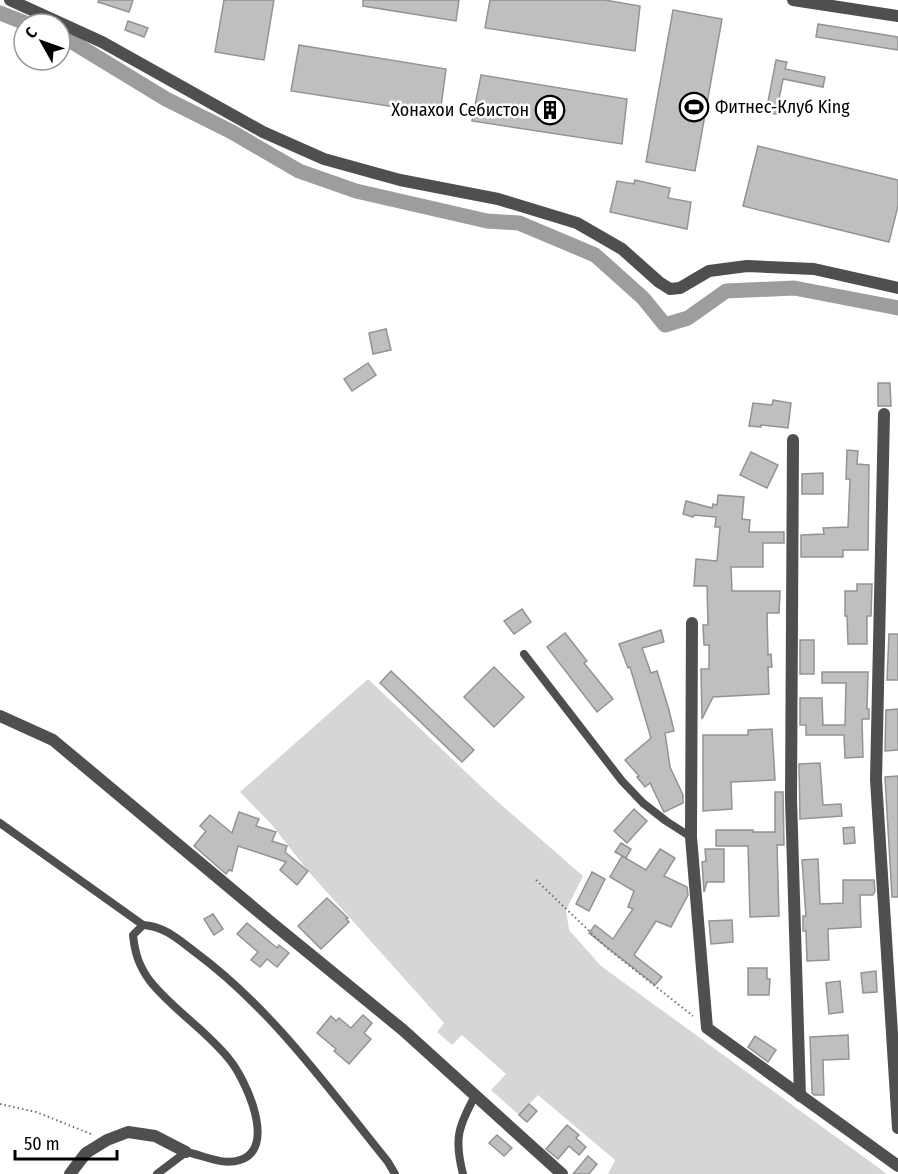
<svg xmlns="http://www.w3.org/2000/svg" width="898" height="1174" font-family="'Fira Sans Condensed',sans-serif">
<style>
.green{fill:#d6d6d6}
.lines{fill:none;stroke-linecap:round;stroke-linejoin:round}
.canal{stroke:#9d9d9d;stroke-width:15}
.building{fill:#bfbfbf;stroke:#939393;stroke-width:1.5}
.path{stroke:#717171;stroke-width:2;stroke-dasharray:1.5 3;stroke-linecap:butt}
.lane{stroke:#4f4f4f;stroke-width:8}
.street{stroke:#4f4f4f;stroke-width:12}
.labels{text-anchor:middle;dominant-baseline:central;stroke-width:5;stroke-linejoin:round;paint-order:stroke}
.poi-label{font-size:18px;fill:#000;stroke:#fff;text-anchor:start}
</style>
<rect width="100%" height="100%" fill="#fff"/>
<path class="green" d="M368,679L490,795L583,876L566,910L569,930L601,966L887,1174H608L615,1160L538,1095L519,1115L491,1090L506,1074L462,1035L452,1045L437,1032L444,1023L308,871L272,825L240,792Z"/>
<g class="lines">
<g class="canal">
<path d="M0,13L28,24"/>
<path d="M60,37L69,40L166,99L232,132L299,171L356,191L487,221L519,223L595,255L643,298L665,325L688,318L726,291L794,288L898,308"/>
</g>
</g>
<g class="building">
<path d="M99,0H133L129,12L98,2Z"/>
<path d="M224,0H274L264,60L215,52Z"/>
<path d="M363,0H459L456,21L363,6Z"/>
<path d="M490,0H605L640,6L635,51L485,28Z"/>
<path d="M673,10L722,19L695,171L646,162Z"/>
<path d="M128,21L148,28L144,37L125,30Z"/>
<path d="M818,24L898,37V50L816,37Z"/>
<path d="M299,45L446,69L440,114L291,91Z"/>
<path d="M776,60L787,62L785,69L825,77L823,87L783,79L776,114L766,112Z"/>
<path d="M481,75L627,99L622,144L472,121Z"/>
<path d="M758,146L898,180V206L889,242L743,206Z"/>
<path d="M635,180L670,188L668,198L691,202L687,229L610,212L617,181L634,184Z"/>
<path d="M386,329L391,350L373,354L369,333Z"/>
<path d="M368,363L376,375L352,391L344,379Z"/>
<path d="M878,383H890L891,406H878Z"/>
<path d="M773,400L791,403L788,428L761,425V427L749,426L753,403L772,405Z"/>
<path d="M847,450L858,451L857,464L869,465L868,550H843V557H801V535L824,534L823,528L848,527L850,479H846Z"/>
<path d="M751,452L778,465L767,488L740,475Z"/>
<path d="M823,473V494H802V474Z"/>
<path d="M718,495L744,497L742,519L750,520L749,532H784V543H763V567H731L732,591H780L779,613H767L768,655L771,654L772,667H768L769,694L713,697L702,719L701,669H709V645H704L703,625H708L707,586H694L696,559L717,561L720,527H715L716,517L694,515L693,517L683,514L686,501L712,508L713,504L717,505Z"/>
<path d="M857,584H872L871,616H867V644H848L847,616H845V591H857Z"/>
<path d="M522,609L531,622L514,634L504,621Z"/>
<path d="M661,630L664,642L642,648L651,673L657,671L669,710L674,731L665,733L670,767L683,795V803L664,812L650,783L645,787L637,777L639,776L625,760L651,738L630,667L628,668L619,644Z"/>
<path d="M565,633L587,661L584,663L613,699L597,712L547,647Z"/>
<path d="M889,634H898V680H887Z"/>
<rect x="800" y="640" width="14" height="34"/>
<path d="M494,667L524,697L494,727L464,697Z"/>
<path d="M391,671L474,750L462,762L380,683Z"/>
<path d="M822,672H868L867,709H869V719H862L863,757L845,758L844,735H806V725H800V698H822L823,725H845L846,683H822Z"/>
<path d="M898,709V750L885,751L886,710Z"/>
<path d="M772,729L775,780L731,782L732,809L703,811V735H748V730Z"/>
<path d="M820,763L823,805L841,804L842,816L800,819L799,764Z"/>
<path d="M898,776V897H892L885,777Z"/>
<path d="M775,792H783L784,845H777L779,916L750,917L748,846H716V830H753V832H775Z"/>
<path d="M634,809L647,821L627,843L614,831Z"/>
<path d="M239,812L259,819L256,826L276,832L272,841L287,846L285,852L308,871L297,885L280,870L286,862L238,846L232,871L229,870L226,874L194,846L206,831L200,826L210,815L232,833Z"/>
<path d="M854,827L855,843L844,844L843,828Z"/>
<path d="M621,843L631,849L626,858L615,852Z"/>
<path d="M660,849L675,858L664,876L687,887L688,895L671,927L656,921L634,955L662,977L655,985L589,933L595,925L613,939L633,909L628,907L634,891L610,877L622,856L646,870Z"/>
<path d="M705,849H724V882H707L704,892L702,862L706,861Z"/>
<path d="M818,859L820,904L843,903V880H874L875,891L873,895H860L861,927L828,929L829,960L807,961L806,931H803V916H806L802,860Z"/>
<path d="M592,872L605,879L589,911L576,904Z"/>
<path d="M327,898L348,918L346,919L349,922L321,949L298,926Z"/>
<path d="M213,914L223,929L214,935L204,919Z"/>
<path d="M732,920L733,942L711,944L709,921Z"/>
<path d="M247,923L277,948L279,945L289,953L277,967L267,959L260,967L251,960L258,952L237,934Z"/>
<path d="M748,968H767V979H770L769,995H748Z"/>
<path d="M876,971L877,992L863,993L861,973Z"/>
<path d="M840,981L843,1012L829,1014L826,983Z"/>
<path d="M363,1015L372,1023L364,1033L371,1039L349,1064L334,1051L336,1049L317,1033L331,1016L336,1021L339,1018L351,1028Z"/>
<path d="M848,1035L849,1059L823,1060L824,1095H814L812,1093L810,1037Z"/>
<path d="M755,1036L776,1050L768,1062L748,1047Z"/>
<path d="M529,1104L537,1111L527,1122L519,1115Z"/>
<path d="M567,1125L579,1135L576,1138L586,1147L579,1155L569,1146L558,1159L546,1149Z"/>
<path d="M497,1135L512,1148L504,1156L489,1143Z"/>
<path d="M588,1156L597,1164L589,1174H573Z"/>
</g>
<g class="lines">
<g class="path">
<path d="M536,880L607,948L693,1016"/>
<path d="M0,1104L36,1112L91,1134"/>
</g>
<g class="lane">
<path d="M524,654L622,781L643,803L666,821L691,837"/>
<path d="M0,823L143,925"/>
<path d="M157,1174L186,1152C203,1155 222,1166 240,1160C278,1148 245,1078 229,1059C206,1030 173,1010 150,981C139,966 135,954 133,935L143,925C164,926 179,940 195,952C272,1009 328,1088 388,1162L395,1174"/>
<path d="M463,1174C454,1139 458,1127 475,1096"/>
</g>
<g class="street">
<path d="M10,0L102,42L263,132L324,159L400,180L498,199L577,223L622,249L659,282L670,289L680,288L709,271L747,266L814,269L898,288"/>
<path d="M793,0L898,16"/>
<path d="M884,414L876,780L898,1128"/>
<path d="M793,440L791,799L800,1096"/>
<path d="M692,623L691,837L707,1028L898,1166"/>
<path d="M0,716L53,740L272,923L403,1030L562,1174"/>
<path d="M70,1174L86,1153L107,1140L128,1132L155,1136L186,1152"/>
</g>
</g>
<defs>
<g id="stadium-ring" transform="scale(1.5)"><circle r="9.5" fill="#fff" stroke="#000" stroke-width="1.5"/><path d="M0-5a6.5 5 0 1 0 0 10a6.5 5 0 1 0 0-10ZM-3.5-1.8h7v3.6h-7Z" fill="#000"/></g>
<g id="building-ring" transform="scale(1.5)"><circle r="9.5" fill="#fff" stroke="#000" stroke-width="1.5"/><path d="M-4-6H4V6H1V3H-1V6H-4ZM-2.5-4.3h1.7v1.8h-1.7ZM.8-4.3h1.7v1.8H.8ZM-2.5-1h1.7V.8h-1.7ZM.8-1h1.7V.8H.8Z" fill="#000"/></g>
</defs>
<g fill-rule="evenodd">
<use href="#stadium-ring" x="694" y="107"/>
<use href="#building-ring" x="550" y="110"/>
</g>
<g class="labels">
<g class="poi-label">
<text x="715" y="107">Фитнес-Клуб King</text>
<text x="529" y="110" text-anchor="end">Хонахои Себистон</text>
</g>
</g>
<g transform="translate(42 42) rotate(310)"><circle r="28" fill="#ffffff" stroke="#999999" stroke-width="1.5"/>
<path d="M0-4.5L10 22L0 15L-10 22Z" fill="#000000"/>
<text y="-9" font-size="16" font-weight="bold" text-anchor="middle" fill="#000000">С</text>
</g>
<path d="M15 1150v9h102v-9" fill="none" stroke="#000000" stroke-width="3"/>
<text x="24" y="1150" font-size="18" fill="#000000" stroke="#ffffff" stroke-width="4.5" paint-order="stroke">50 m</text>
</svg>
